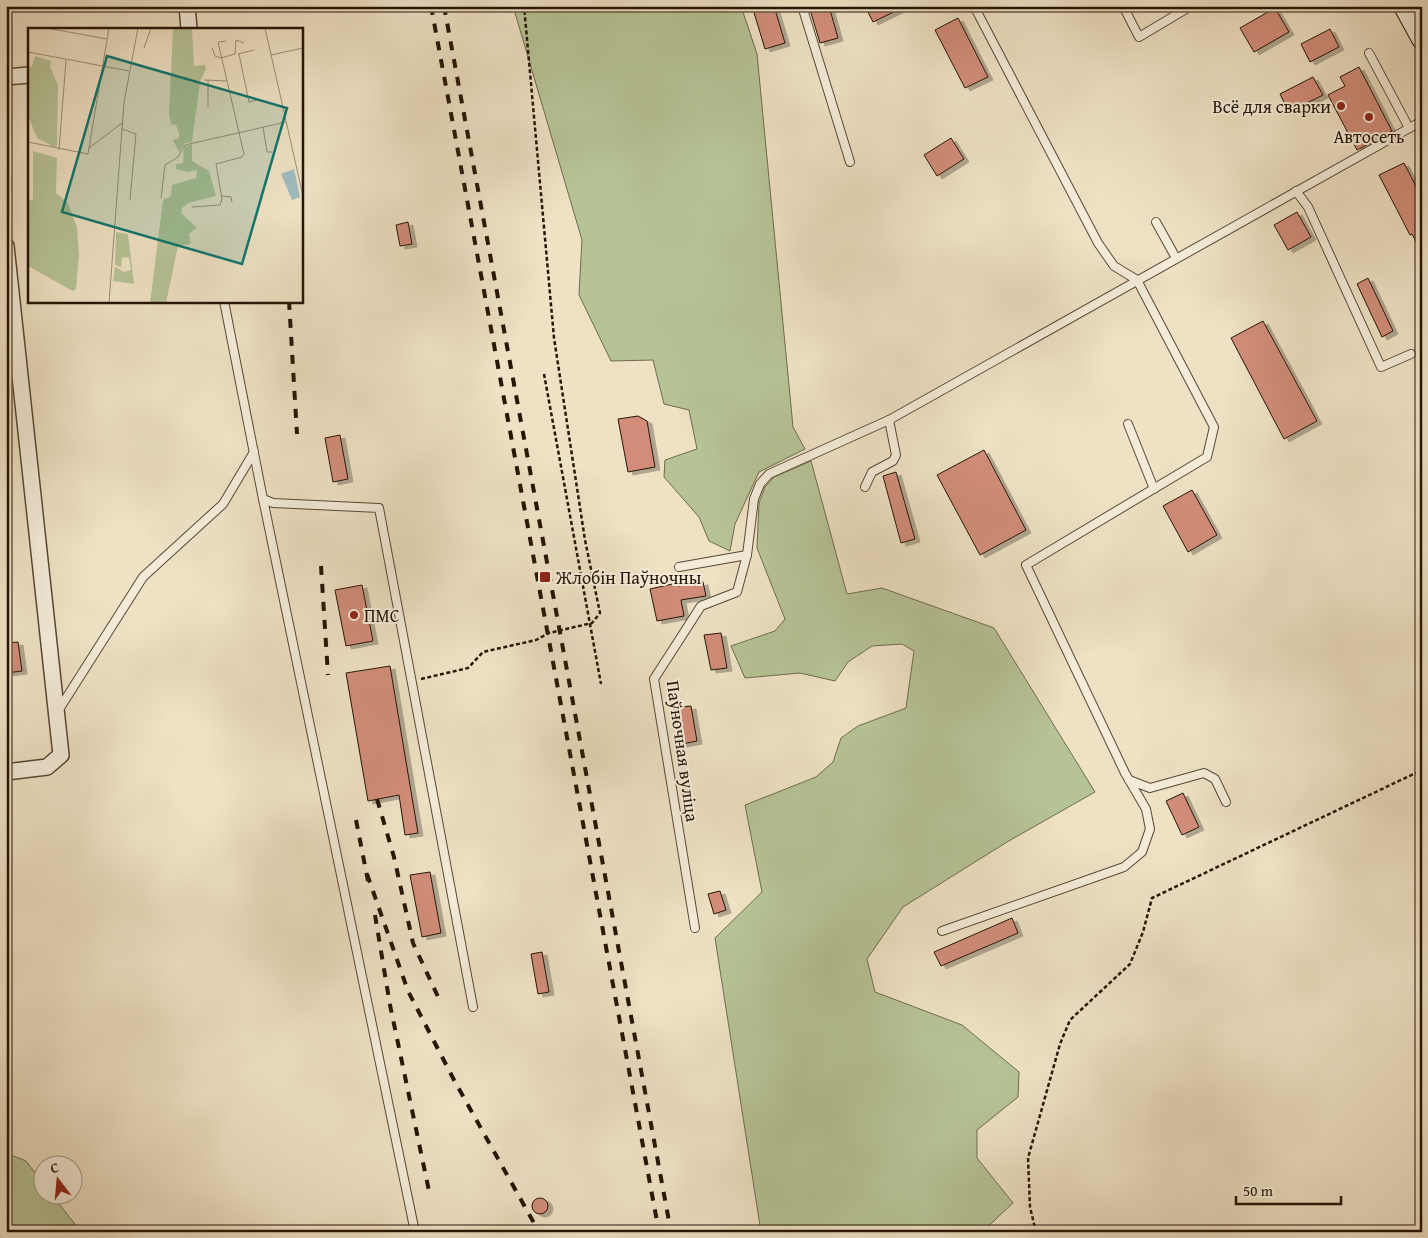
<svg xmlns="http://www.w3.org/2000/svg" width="1428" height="1238" font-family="'Gentium Book Plus',serif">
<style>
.green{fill:#b6c396;stroke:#6e6c4e}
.building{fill:#d18d79;stroke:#261505;filter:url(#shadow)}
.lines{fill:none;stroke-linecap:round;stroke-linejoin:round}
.lane-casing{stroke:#584835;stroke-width:10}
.street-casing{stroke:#584835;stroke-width:18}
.secondary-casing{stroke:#261505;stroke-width:22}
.path{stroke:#261505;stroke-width:2.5;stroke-dasharray:4 2.5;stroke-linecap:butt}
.lane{stroke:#f4ecd9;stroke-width:8}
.street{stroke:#f4ecd9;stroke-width:15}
.secondary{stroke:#f4ecd9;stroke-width:20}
.rail{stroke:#261505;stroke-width:4;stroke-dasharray:9 9;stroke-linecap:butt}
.poi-dot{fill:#8f2418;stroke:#f4ecd9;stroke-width:2}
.labels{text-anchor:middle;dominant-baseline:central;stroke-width:4;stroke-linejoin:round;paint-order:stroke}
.poi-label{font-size:18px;fill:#261505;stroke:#f4ecd9;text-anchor:start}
.street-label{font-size:18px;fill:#261505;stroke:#f4ecd9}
.inset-road{fill:none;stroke:#9e8f78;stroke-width:1}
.view{fill:#0f766e;fill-opacity:0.15;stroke:#0f766e;stroke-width:2.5}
.inset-edge{fill:none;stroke:#261505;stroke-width:2.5}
</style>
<defs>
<filter id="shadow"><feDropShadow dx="5" dy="3" stdDeviation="0" flood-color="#0004"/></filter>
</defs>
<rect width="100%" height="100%" fill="#eee1c4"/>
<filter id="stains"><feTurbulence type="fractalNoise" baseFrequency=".004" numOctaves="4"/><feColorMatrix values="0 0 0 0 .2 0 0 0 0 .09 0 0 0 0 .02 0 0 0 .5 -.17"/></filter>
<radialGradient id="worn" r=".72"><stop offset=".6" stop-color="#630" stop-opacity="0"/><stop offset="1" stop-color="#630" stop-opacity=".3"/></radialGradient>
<g class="green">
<path d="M513,6H741L757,54L793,427L805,449L759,472L735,524L730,551L709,541L699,517L664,477L665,460L697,449L689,410L664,404L653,360L611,361L579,295L582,240Z"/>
<path d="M811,461L847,594L882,588L994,628L1095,792L1007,842L903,907L867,959L875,992L962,1025L1019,1072L1018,1097L977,1130V1158L1013,1203L982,1232H761L715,938L762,892L745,805L816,777L833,762L841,738L858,726L906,708L914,651L902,644L872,646L848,662L835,681L800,673L745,678L731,646L775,631L785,619L757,548L759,503L765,487L774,477Z"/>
<path d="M6,1153L26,1161L42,1182V1196H53L81,1232H6Z"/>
</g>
<g class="building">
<path d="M752,6H774L785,43L765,49Z"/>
<path d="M809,6H829L838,38L820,43Z"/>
<path d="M865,6H906L873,22Z"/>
<path d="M1275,8L1289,32L1254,52L1240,28Z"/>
<path d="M958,18L988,77L965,88L935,30Z"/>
<path d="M1330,29L1339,47L1310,62L1301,44Z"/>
<path d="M1359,67L1392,131L1357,150L1328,95L1345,86L1340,77Z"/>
<path d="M1313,77L1323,95L1289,112L1280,94Z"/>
<path d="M951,138L964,159L937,176L924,155Z"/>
<path d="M1404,163L1422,198V253L1412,234L1410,235L1379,175Z"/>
<path d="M1297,212L1311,237L1288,250L1274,225Z"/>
<path d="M408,222L412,244L400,246L396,225Z"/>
<path d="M1368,278L1393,331L1382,337L1357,284Z"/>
<path d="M1263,321L1317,421L1284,439L1231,338Z"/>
<path d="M638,416L647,421L655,467L628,472L618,419Z"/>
<path d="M340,435L348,479L333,482L325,438Z"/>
<path d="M984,450L1026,530L980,555L937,475Z"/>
<path d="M896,472L915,539L901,543L883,476Z"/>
<path d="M1192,490L1217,535L1188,552L1163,506Z"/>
<path d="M703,582L706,596L681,600L684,616L657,621L650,589L677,583L678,586Z"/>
<path d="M362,585L373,641L346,646L335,590Z"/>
<path d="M721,633L727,668L711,670L704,635Z"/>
<path d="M18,642L22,671L6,673V643Z"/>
<path d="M390,666L418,833L405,835L399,795L368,801L346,673Z"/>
<path d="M691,706L697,741L682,744L674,708Z"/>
<path d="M1183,793L1199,827L1182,835L1166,801Z"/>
<path d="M430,872L441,933L422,937L410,875Z"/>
<path d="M720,891L726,910L714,914L708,894Z"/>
<path d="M1012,918L1018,933L941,966L934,952Z"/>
<path d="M542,952L549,992L538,994L531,954Z"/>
<circle cx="540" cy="1206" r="8"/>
</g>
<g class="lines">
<g class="lane-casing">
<g id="lane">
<path d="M802,6L850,162"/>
<path d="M1123,6L1139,37L1191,6"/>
<path d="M1369,53L1409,128"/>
<path d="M1296,191L1308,207L1381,367L1411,354"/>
<path d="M1156,222L1176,258"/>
<path d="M224,301L263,499L415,1232"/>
<path d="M1128,424L1154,489"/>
<path d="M865,487L872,472L893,461L896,455L889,420"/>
<path d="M263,499L273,503L379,508L473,1007"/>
<path d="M679,567L747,555"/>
<path d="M58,711L143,577L223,504L254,452"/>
<path d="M1129,780L1150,788L1204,773L1215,779L1226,802"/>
<path d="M695,928L654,679L701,606L737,592L747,555L754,499L760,484L769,474L889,420L1422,121"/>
<path d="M942,931L1124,867L1142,852L1150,829L1146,809L1125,773L1026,565L1207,457L1214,427L1137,280L1114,266L1098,243L974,6"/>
</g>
</g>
<g class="street-casing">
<g id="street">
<path d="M187,6L189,29"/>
<path d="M6,77L29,75"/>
<path d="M6,246L61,755L47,767L6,772"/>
</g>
</g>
<g class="secondary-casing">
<path id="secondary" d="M1404,6L1422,39"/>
</g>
<g class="path">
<path d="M544,374L601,684"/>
<path d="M421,679L468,668L483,652L536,640L549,633L592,623L600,613L585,540L554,338L524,6"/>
<path d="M1032,1232L1035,1228L1030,1207L1028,1158L1060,1044L1070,1020L1130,964L1143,932L1152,898L1422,770"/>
</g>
<use href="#lane" class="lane"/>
<use href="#street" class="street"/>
<use href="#secondary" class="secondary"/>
<g class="rail">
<path d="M431,6L659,1232"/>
<path d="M444,6L671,1232"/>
<path d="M289,301L297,434"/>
<path d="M321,566L328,675"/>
<path d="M377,799L394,857L413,943L440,1001"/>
<path d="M356,820L368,881"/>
<path d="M367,874L408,991L454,1080L539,1232"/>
<path d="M375,915L390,1005L429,1191"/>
</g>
</g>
<g class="poi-dot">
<circle cx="1341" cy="106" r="5"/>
<circle cx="1369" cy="117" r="5"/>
<rect x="539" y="571" width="12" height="12" rx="2.5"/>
<circle cx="354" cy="615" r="5"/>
</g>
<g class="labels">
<g class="poi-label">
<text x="1331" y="106" text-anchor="end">Всё для сварки</text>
<text x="1369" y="136" text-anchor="middle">Автосеть</text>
<text x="556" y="577">Жлобін Паўночны</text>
<text x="364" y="615">ПМС</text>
</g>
<g class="street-label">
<text transform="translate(683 751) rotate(82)">Паўночная вуліца</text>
</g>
</g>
<g transform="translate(28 28)">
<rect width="275" height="275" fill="#eee1c4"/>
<path d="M145,0H164L166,38L177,37L178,41L172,54L164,114L157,115L151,124L145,112L151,110V105L148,97L143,96L141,86ZM7,28L23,33L22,39L30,57L29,118L26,119L9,110L0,88V39L4,38ZM164,116V133L181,143L188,168L160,175L154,180L153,185L169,200L161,206L163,216L150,218L138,275H122L135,172L143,168L144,157L168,150L169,142L159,144L148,141V136L155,135L156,119ZM5,123L29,130L28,165L40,175L49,200L51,227L48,261L45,263L0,238V173L5,171ZM88,204L100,206L106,256L85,253L87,239L96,244L103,242L101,229L94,230L93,239L87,237Z" fill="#b6c396"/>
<path d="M266,141L272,169L264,172L253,146Z" fill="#9fbbbf"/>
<path class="inset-road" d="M19,0L79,11M237,0L275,168M116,20L123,0M184,20L187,28L193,30L207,26L208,12L216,15M0,24L101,43M210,26L226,22M211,26L221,74L229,72M243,27L275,20M176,52L199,53M180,52V79M235,99L239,124H244M94,101L108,106L102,172M0,114L60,126L81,0M61,120L94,95M31,122L38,32M193,168L203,169L204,174M133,170L137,137L150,129L157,117L258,94M164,179L192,177L194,171L188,136L214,129L216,126L190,14L198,13M81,275L96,74L110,0"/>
<path class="view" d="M79,28L259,80L214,236L34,184Z"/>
<rect width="275" height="275" class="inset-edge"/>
</g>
<rect width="1428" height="1238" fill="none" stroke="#eee1c4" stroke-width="25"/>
<rect x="8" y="8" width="1413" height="1223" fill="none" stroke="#261505" stroke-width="2.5"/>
<rect x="12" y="12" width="1403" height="1213" fill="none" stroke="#261505"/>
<g transform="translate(58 1180) rotate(344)"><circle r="24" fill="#f4ecd9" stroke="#a29684"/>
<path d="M0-4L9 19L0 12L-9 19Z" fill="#8f2418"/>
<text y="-8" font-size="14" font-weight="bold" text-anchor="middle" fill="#261505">С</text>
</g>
<path d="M1236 1196v8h105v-8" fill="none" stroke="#261505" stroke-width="2.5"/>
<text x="1243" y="1196" font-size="15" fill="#261505" stroke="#f4ecd9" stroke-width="4" paint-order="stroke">50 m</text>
<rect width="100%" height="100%" filter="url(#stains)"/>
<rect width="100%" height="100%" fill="url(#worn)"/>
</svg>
